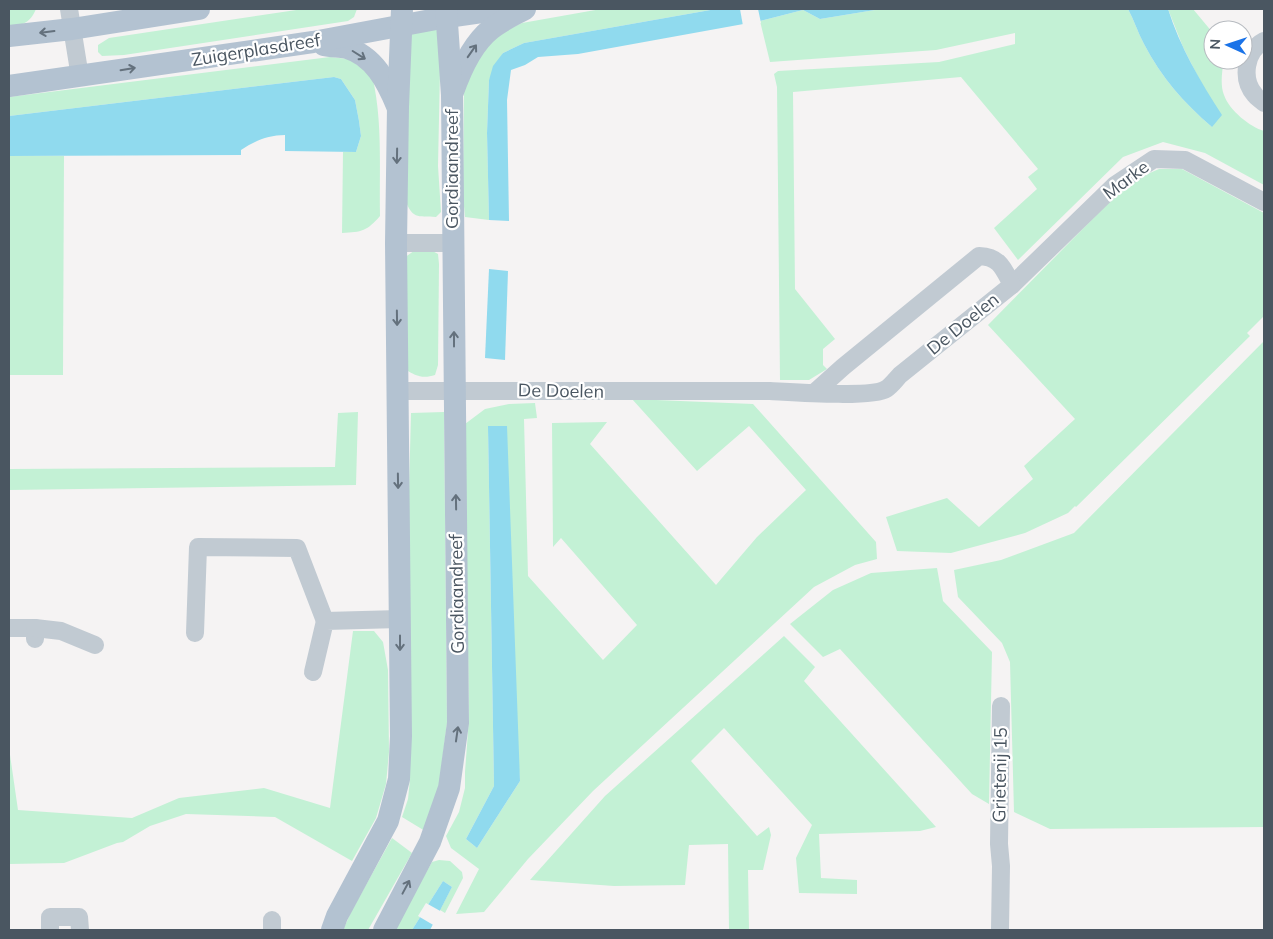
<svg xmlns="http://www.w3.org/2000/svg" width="1273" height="939" viewBox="0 0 1273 939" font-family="Mulish,sans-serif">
  <rect width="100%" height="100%" fill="#f5f3f3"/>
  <g fill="#c3f1d5" fill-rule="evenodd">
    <path d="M9,9h27c-6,14 -13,16 -27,18z"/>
    <polygon points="303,9 357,9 354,17 348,21 124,55 102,56 98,52 98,45 109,38"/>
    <polygon points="601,9 716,9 524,43 503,53 489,80 487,133 489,220 465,217 463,195 464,85 489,39 522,23"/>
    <path d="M881,9h247c6,11 10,24 16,35 17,33 40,59 68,83l-12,-46 -17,-34 -15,-38h25l20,24v27h11c-2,11 -4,25 0,35 5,15 26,32 40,36v54l-59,-32 -42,-11 -40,15 -105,103 -24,-32 43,-39 -9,-12 10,-8 -77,-92 -168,15 2,197 40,50 -12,10v16l4,4 -18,11h-29l-3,-293 -3,-13 4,-3 161,-9 76,-18v-11l-79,17 -166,12 -10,-41 43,-11 17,9z"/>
    <path d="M441,23l-3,143 3,46 -5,5c-19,-1 -24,2 -31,-18l2,-171z"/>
    <path d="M330,57l19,2 23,16c11,46 7,94 8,141 -13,15 -18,16 -38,17l1,-81h13l5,-16 -2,-15 -4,-21 -14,-21 -7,-2 -325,39v-19z"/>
    <polygon points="9,156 64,156 63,375 9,375"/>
    <polygon points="1159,169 1182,169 1264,213 1264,316 1247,333 1250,336 1076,507 1075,506 1068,513 1025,533 951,553 897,551 886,517 947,498 979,527 1033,479 1024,466 1075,419 988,325 1129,182"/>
    <path d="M418,248h9l11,6 1,10 -1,101 -3,10c-12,4 -20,1 -30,-6l-1,-111z"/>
    <polygon points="1264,341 1264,827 1050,829 1014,812 1010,662 1002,643 958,597 954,570 1001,560 1074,533"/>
    <path d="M632,399l121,5 123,138 1,17 -22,6 -41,22 -221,204 -65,68 -44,53 -28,2 23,-45 -28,-21 -5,-12 13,-24 6,-24v-16l4,-54 -4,-294 20,-15 24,-5 26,-1 2,15 -13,1 4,157 75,84 34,-35 -76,-87 -8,9 -1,-124 55,-1 -17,22 126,141 41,-48 49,-47 -57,-64 -52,45zM488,427l32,354 -43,67 -11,-9 28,-53z"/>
    <polygon points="358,412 356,485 9,490 9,469 335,467 338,413"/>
    <polygon points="444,412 447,723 438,794 425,831 402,817 408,799 410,779 408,529 411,413"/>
    <polygon points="937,568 943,601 992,652 989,804 972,794 840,649 823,657 790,624 833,590 871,573"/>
    <polygon points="353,631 374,631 383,642 388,670 389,752 386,784 376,818 352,861 275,817 186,814 150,826 123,842 117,843 64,863 9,864 9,748 18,810 132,818 179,798 264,788 330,808"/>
    <polygon points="784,636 815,667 804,681 936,827 920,831 819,834 821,878 857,880 857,894 799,893 796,858 812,825 724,728 691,761 757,836 769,827 771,835 763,870 748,870 749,930 729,930 728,844 689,845 685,885 614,886 530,880 605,796"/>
    <polygon points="392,838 412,853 368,930 343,930 352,910"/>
    <polygon points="439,860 450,861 462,872 463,878 445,913 440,910 452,887 443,881 412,930 393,930 432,862"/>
  </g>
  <g fill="#90daee">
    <polygon points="716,9 881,9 820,19 803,10 760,21 578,54 538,57 525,65 511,70 507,100 509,221 489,220 487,133 489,80 493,66 503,53 524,43"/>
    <path d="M1128,9h40c12,38 32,72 54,106l-10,12c-28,-24 -51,-50 -68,-83 -6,-11 -10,-24 -16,-35z"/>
    <path d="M334,77l7,2 14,21 4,21 2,15 -5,16 -71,-1v-16c-17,0 -30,6 -44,15v5l-232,1v-40z"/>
    <polygon points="489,269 508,271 505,360 485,358"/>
    <polygon points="488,426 507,426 520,781 477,848 466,839 494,786"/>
    <polygon points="443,881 452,887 430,930 412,930"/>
  </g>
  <g fill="#f5f3f3">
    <polygon points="740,9 758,9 761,23 743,26"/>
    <polygon points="426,903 442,912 435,926 418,916"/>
  </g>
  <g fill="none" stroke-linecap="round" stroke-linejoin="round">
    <g stroke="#c1cad2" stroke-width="18">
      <polyline points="69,9 80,77"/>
      <path d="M1264,41c-19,10 -23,38 -9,54 2,3 6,5 9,8"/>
      <polyline points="396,243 453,243"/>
      <polyline points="1012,285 1115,185 1154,159 1185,160 1264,202"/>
      <path d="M397,391h373c20,1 103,7 116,-2 6,-4 10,-10 14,-14l112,-90c-9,-17 -12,-28 -33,-29l-136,111 -29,26"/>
      <polyline points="9,628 35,628 35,639"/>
      <polyline points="35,628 61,631 95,645"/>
      <polyline points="195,633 198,547 297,548 325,621"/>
      <polyline points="313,672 325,621 400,619"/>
      <polyline points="272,920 272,930"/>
      <polyline points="50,930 50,917 79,917 80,930"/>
      <polyline points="1000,930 1001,866 999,844 1001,706"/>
    </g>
    <g stroke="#b3c2d1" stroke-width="22">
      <polyline points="9,36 72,29 199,9"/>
      <path d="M324,45c8,2 16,1 23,3 27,8 40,34 50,58"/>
      <polyline points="9,86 313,42 447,17 503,9"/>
      <path d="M453,92c8,-23 19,-48 38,-63 10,-8 23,-14 34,-20"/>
      <polyline points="332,930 337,916 388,821 399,779 401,736 396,243 398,107 402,9"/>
      <polyline points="384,930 430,842 449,788 458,723 452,95 446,9"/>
    </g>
  </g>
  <defs><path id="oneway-shaft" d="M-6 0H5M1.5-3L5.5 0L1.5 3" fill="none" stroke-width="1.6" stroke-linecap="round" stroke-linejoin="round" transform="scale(1.25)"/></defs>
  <g stroke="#64717d">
    <use href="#oneway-shaft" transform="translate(47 32) rotate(173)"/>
    <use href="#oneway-shaft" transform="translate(472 51) rotate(-55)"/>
    <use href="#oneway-shaft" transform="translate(359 55) rotate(32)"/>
    <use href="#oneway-shaft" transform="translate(128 69) rotate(-9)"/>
    <use href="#oneway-shaft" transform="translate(397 156) rotate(91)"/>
    <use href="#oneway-shaft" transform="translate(397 318) rotate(89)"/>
    <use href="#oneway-shaft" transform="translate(454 339) rotate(-90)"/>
    <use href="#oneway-shaft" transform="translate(398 481) rotate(89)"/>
    <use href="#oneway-shaft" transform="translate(456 502) rotate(-91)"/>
    <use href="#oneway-shaft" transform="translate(400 643) rotate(90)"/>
    <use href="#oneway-shaft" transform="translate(457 734) rotate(-82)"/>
    <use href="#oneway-shaft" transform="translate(406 887) rotate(-62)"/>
  </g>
  <g text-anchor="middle" stroke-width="4.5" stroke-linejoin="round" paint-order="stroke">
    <g font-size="18" fill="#4a5661" stroke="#fff">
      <text transform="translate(256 50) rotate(-9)" y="6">Zuigerplasdreef</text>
      <text transform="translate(452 169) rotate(-90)" y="6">Gordiaandreef</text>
      <text transform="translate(1126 180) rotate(-37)" y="6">Marke</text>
      <text transform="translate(963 324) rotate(-39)" y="6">De Doelen</text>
      <text transform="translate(561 391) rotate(1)" y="6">De Doelen</text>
      <text transform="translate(457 594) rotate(-91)" y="6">Gordiaandreef</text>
      <text transform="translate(1000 775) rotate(-89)" y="6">Grietenij 15</text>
    </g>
  </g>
  <rect width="1273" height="939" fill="none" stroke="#4a5661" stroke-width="20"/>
  <g transform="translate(1228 45) rotate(273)"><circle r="24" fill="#ffffff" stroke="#b7bbc0"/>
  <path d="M0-4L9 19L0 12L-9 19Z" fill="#1a73e8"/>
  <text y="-8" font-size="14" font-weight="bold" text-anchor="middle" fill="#4a5661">N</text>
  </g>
</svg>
